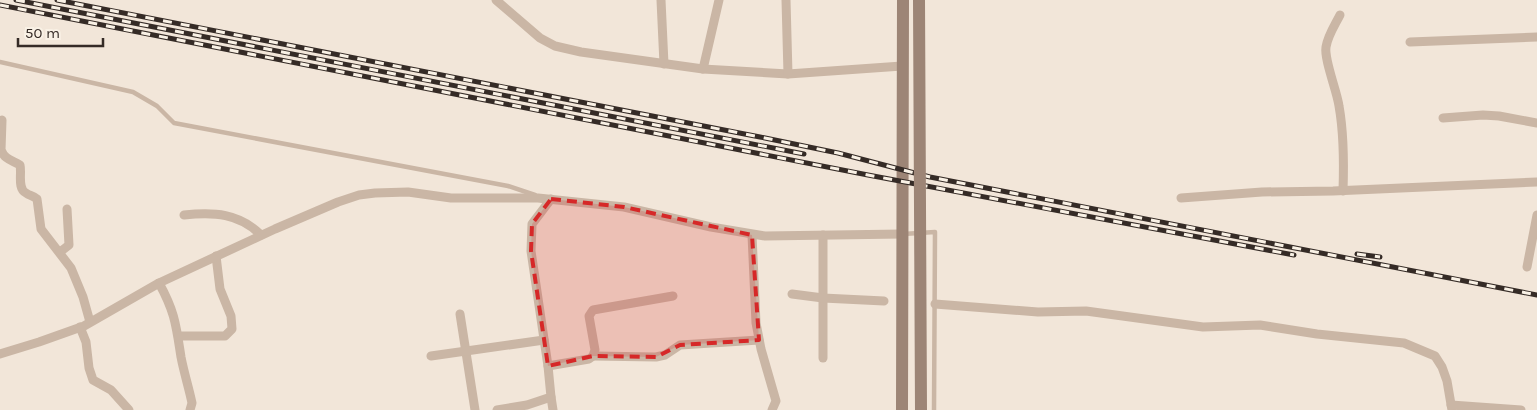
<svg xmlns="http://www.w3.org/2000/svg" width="1537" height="410" viewBox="0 0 1537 410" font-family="Karla,sans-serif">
  <rect width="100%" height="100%" fill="#f2e6d9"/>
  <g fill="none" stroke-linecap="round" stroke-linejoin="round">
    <g stroke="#cab6a5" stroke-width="4.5">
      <polyline points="0,62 133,92 157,106 174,123 508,186 535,195"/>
      <polyline points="903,234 935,232 934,410"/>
    </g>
    <g stroke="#cab6a5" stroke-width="9">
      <polyline points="496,0 540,38 555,46 581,52 703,69 788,74 902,66"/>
      <polyline points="661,0 664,64"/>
      <polyline points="786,0 788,74"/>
      <path d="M1340,15c-5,10 -12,20 -14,32 -2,13 11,44 13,59 5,28 5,56 4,85"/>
      <polyline points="1410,42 1537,37"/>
      <polyline points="703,69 719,0"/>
      <polyline points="1443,118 1483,115 1499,116 1537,123"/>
      <path d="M2,120l-1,30c4,10 11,10 19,15 2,8 -3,24 6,28 4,3 7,2 11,6l4,30 30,39 12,29 7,25"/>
      <polyline points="1181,198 1262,192 1333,191 1537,182"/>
      <path d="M184,215c30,-3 55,-2 77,20"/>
      <polyline points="752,235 756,323 761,349 776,401 772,410"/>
      <polyline points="823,235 823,358"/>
      <polyline points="60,252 69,245 67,209"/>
      <polyline points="1527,267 1537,215"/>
      <path d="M159,283c16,29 17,42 22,74 3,16 8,31 11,46l-2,7"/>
      <polyline points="792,294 823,298 884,301"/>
      <polyline points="935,304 1038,312 1086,311 1203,327 1260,325 1317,334 1404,343 1435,356 1442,367 1447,381 1452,410"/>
      <polyline points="460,314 475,410"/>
      <polyline points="80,327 86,342 89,368 93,380 111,390 129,410"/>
      <polyline points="179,336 225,336 232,329 231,316 220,289 216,256"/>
      <polyline points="0,354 39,342 84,326 159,283 275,229 338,202 359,195 375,193 408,192 451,198 538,198 624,207 711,227 765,236 902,234"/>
      <polyline points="431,356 544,340"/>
      <polyline points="593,356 656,357 665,355 680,345 759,340"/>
      <polyline points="548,366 589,359 593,356 595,350 589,316 593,310 673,296"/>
      <polyline points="551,397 553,410"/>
      <polyline points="1451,405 1521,410"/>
      <polyline points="497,410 527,405 551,397 548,366 531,251 532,224 551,199"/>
    </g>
    <polyline stroke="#9d8576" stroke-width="12" points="902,410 903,0"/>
    <defs>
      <g id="rail">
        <polyline points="16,0 804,154"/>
        <polyline points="57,0 760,137 838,153 930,177 1537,295"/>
        <polyline points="0,5 868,175 1294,255"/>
        <polyline points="1357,254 1380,257"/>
      </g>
    </defs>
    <use href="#rail" stroke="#352b26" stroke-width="5"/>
    <use href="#rail" stroke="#f9f1e5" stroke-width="3" stroke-dasharray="9" stroke-linecap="butt"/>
    <polyline stroke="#9d8576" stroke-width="12" points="919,0 921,410"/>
  </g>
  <path fill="#d62828" fill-opacity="0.2" stroke="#d62828" stroke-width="4" stroke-dasharray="10 6" stroke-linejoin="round" d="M551,199l73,8 128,28 7,105 -79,5 -24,12 -63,-1 -45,10 -17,-115 1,-27z"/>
  <path d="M18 38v8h85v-8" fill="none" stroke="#352b26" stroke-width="2.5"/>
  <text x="25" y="38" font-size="15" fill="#352b26" stroke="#f9f1e5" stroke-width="4" paint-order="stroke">50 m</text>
</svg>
